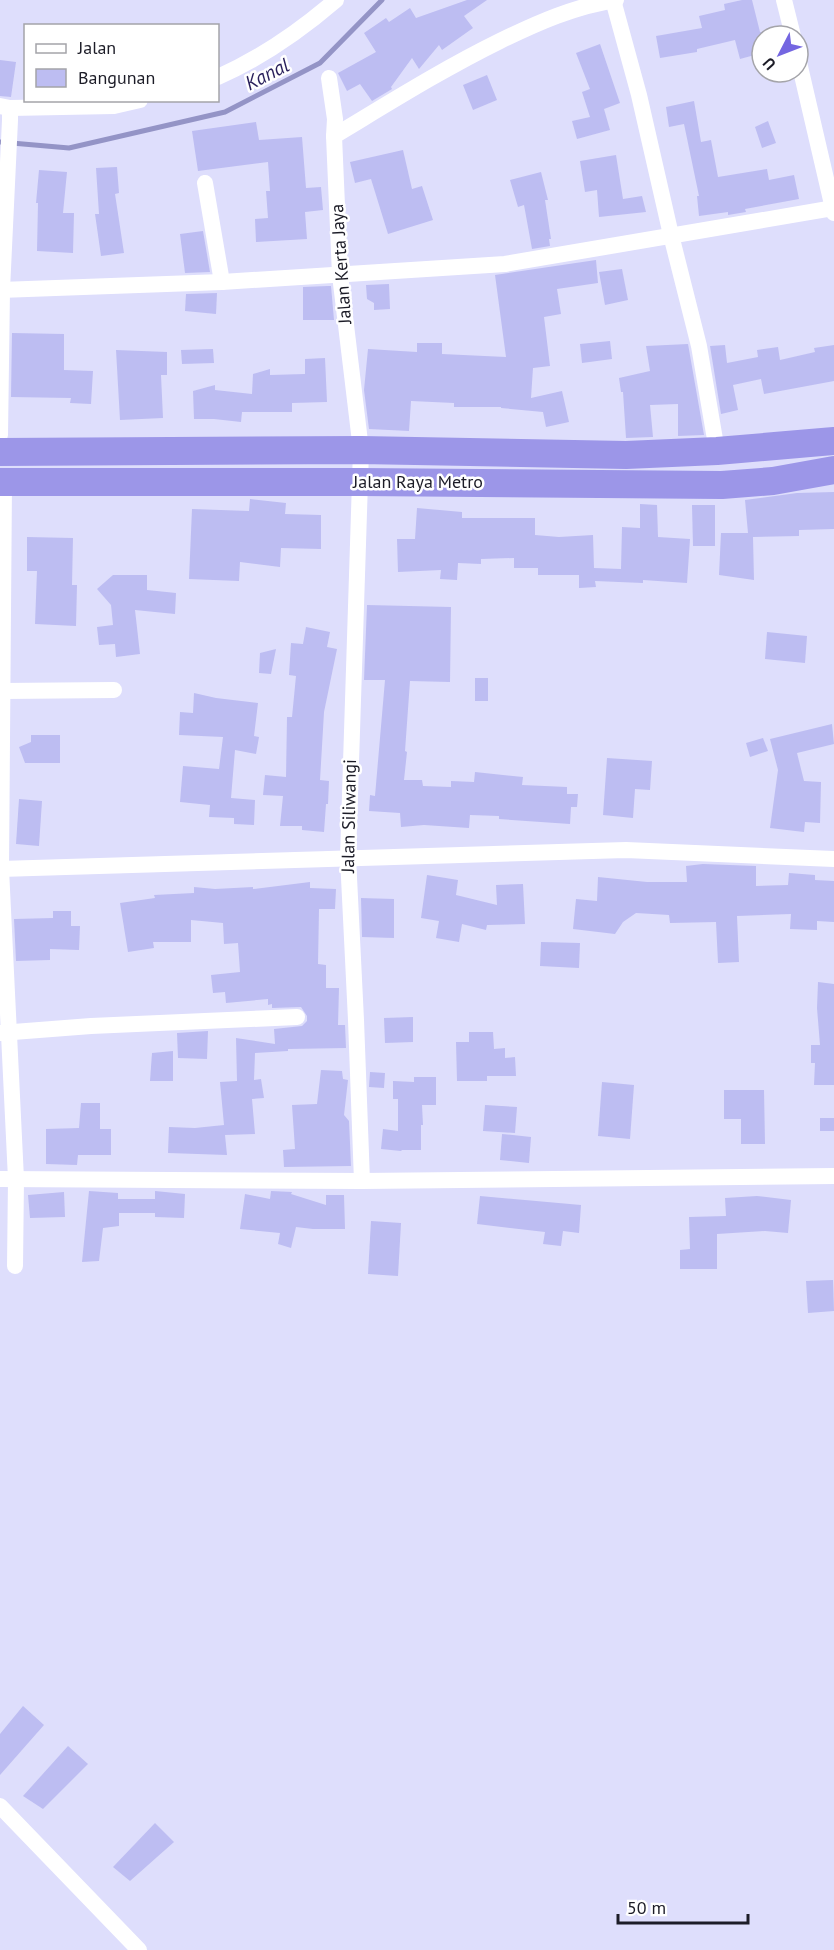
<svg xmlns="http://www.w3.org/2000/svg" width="834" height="1950" viewBox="0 0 834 1950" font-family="'PT Sans',sans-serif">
  <rect width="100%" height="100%" fill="#dedefc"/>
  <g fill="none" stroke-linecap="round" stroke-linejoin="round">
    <polyline stroke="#9494c6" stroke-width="5" points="0,142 69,148 225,112 320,63 382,0"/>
  </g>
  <g fill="#bdbdf2">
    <polygon points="467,0 487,0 464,16 473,28 442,50 439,45 419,69 412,58 391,87 392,89 372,101 360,84 347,91 338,73 376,52 364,33 386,18 389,22 410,8 416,18"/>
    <polygon points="742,0 752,0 760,32 762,32 762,53 740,59 735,40 697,49 697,52 660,58 656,36 702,28 699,16 725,10 724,4"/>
    <polygon points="600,44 620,103 604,109 610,130 577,139 572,121 590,117 582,92 590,89 576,53"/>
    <polygon points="0,60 16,62 11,97 0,96"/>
    <polygon points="487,75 497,100 473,110 463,85"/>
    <polygon points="694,101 701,142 711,140 718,177 767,169 769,180 794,175 799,199 745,209 746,212 728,215 728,212 699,216 697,196 699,196 684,124 669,127 666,107"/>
    <polygon points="768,121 776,143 762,148 755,127"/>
    <polygon points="256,122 259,140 302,137 306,188 321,187 323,210 305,212 307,239 256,242 255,219 268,218 266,191 270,191 268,162 198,171 192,131"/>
    <polygon points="403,150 412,189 422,186 433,220 388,234 371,179 355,183 350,162"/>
    <polygon points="616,155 623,199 642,196 646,212 599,217 597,190 585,192 580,161"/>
    <polygon points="117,167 119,193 115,194 124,253 101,256 95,214 99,214 96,168"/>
    <polygon points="39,170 67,172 63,213 74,213 73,253 37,251 38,203 36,203"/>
    <polygon points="541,172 548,200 545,200 551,239 549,239 550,246 532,249 524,205 518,207 510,180"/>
    <polygon points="203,231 210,272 185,273 180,234"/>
    <polygon points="596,260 598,283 557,289 561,314 544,317 550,366 533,368 531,398 562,391 569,422 546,427 543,412 501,408 501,407 454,407 454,403 411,401 409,431 369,429 364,390 368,349 417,352 417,343 442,343 442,354 506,357 495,275"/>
    <polygon points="622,269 628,300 605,305 599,272"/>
    <polygon points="389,284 390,309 374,310 374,303 367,299 366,285"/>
    <polygon points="328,286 331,286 334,320 303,320 303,287"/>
    <polygon points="217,293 216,314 185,311 186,294"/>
    <polygon points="12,333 64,334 64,370 93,371 91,404 70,403 71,398 11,397"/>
    <polygon points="610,341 612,359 582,363 580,344"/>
    <polygon points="688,344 704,435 678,436 678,404 650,405 653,437 626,438 623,392 621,392 619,378 650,371 646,346"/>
    <polygon points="725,345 727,363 758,357 757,350 778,347 780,360 815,352 814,348 834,345 834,381 764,394 761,379 733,385 738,410 721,414 710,346"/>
    <polygon points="213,349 214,363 182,364 181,350"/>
    <polygon points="116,350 167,352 167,375 161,375 163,418 120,420"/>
    <polygon points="325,358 327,402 292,403 292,412 242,412 241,422 214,419 194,419 193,391 215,385 215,390 252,394 253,374 270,369 270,375 305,374 305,359"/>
    <polygon points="834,492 834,529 799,530 799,536 753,537 754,580 719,575 721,533 748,533 745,500 797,493"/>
    <polygon points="250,499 286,503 285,514 321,515 321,549 281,548 280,567 240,562 239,581 189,579 192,509 249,511"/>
    <polygon points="640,504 657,505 658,537 690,539 687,583 643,580 643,583 595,581 596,587 579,588 579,575 538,575 538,568 514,568 514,558 481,559 481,564 458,563 457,580 440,579 441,570 398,572 397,539 415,539 417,508 462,512 462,518 535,518 535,535 559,537 593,535 594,568 621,569 622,527 640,528"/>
    <polygon points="692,505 715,505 715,546 693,546"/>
    <polygon points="27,537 73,538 72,585 77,585 76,626 35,624 37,571 27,571"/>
    <polygon points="113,575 147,575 147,590 176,593 175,614 135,610 140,654 116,657 115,644 99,645 97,627 113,625 111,605 97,589"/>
    <polygon points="367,605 451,607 450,682 410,681 405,751 407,752 404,780 422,780 423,786 451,787 451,781 474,782 475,772 523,777 522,785 567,787 567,794 578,794 577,807 571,807 570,824 499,819 499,816 470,815 469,828 424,825 401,827 400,813 369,811 370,795 375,796 385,680 364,680"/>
    <polygon points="306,627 330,632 327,647 337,649 324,712 320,780 329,781 328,804 326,804 324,832 302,830 302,826 280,826 283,796 263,795 265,775 286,777 287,717 292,717 296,676 289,675 291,643 303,644"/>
    <polygon points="767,632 807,636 805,663 765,659"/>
    <polygon points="276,649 271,674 259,673 260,653"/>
    <rect x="475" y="678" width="13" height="23"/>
    <polygon points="194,693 216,698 258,703 254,736 259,737 256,754 235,750 231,798 255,800 254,825 234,824 234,818 209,817 210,805 180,802 183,766 219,769 223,737 179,735 180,712 193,713"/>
    <polygon points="832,724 834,744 797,753 804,781 821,782 820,823 805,822 804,832 770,828 778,770 770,739"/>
    <polygon points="31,735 60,735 60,763 25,763 19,747 31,742"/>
    <polygon points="763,738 768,751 750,757 746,743"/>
    <polygon points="607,758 652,761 650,790 635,789 633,818 603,815"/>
    <polygon points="19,799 42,801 39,846 16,844"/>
    <polygon points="703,864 756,866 756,886 788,885 789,873 815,875 815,880 834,881 834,922 817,921 817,930 790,929 791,914 737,916 739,962 718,963 716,922 670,923 669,915 636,913 623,922 615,934 573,929 576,899 597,901 598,877 647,882 687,882 686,866"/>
    <polygon points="427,875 458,880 456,895 497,905 496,885 523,884 525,924 487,925 486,930 462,924 459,942 436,938 439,921 421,918"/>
    <polygon points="310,882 310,888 336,889 335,909 319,909 318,964 326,965 326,988 339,988 338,1025 345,1025 346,1048 288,1049 288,1051 255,1053 254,1080 261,1079 264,1098 252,1099 255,1134 225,1135 227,1155 168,1153 169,1127 195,1128 224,1125 220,1082 237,1081 236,1038 275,1044 274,1029 302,1026 307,1021 307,1016 301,1007 272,1008 272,1004 268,1005 268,999 226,1003 225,992 213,993 211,975 240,972 238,943 224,944 223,923 191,920 191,942 153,942 154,948 128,952 120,903 155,898 154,895 194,893 194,887 215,889 253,887 253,889"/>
    <polygon points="361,898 394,899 394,938 362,937"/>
    <polygon points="53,911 71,911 71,926 80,926 79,950 50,949 50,960 16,961 14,919 53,918"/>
    <polygon points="541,942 580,943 579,968 540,966"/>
    <polygon points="818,982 834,984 834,1085 814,1085 815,1063 811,1063 811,1045 820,1045 817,1008"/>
    <polygon points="413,1017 413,1042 385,1043 384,1018"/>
    <polygon points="208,1031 207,1059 178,1058 177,1033"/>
    <polygon points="469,1032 493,1032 494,1049 505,1048 505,1058 515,1057 516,1076 487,1076 487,1081 457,1081 456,1042 469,1042"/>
    <polygon points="173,1051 173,1081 150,1081 152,1053"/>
    <polygon points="321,1070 342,1071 343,1079 348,1080 344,1115 349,1121 351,1166 284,1167 283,1150 295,1149 292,1105 317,1104"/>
    <polygon points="370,1072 385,1073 384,1088 369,1087"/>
    <polygon points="414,1077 436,1077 436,1105 422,1105 423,1125 421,1125 421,1150 402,1150 401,1151 381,1149 383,1129 398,1131 398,1099 393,1099 393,1081 414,1082"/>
    <polygon points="602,1082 634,1085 630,1139 598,1136"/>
    <polygon points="724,1090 764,1090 765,1144 741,1144 741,1119 724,1119"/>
    <polygon points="81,1103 100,1103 100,1129 111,1129 111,1155 78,1155 77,1165 46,1164 46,1129 79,1128"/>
    <polygon points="485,1105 517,1107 515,1133 483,1131"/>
    <rect x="820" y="1118" width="14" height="13"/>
    <polygon points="502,1134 531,1137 529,1163 500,1160"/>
    <polygon points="89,1191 118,1193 118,1199 155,1199 155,1191 185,1194 184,1218 155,1217 155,1213 119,1213 119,1226 103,1228 99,1261 82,1262"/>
    <polygon points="271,1191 292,1192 291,1194 326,1205 326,1195 344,1195 345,1229 313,1229 296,1227 291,1248 278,1244 280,1233 240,1229 245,1194 270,1199"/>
    <polygon points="64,1192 65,1217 30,1218 28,1195"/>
    <polygon points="480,1196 581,1205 579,1233 563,1231 561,1246 543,1244 545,1232 477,1224"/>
    <polygon points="757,1196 791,1200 788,1233 765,1231 717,1234 717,1269 680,1269 680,1250 690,1249 689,1217 726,1216 725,1198"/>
    <polygon points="371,1221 401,1223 398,1276 368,1274"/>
    <polygon points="833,1280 834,1311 808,1313 806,1281"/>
    <polygon points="23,1706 44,1725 0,1775 0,1734"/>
    <polygon points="68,1746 88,1764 43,1809 23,1796"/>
    <polygon points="155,1823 174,1842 130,1881 113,1867"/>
  </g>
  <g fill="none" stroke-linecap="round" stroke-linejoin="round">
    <g stroke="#fff" stroke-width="16">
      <polyline points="613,0 639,95 671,235 699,346 717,451"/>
      <polyline points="784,0 793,36"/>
      <polyline points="798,58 834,213"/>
      <path d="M218,77c43,-19 82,-46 118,-77"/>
      <polyline points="329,78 335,119 334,136 340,275 361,450 348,857 356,1020 362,1181"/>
      <polyline points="0,106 10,108 10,120 2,290 0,435"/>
      <polyline points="10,108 114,106 140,100"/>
      <path d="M334,136c55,-33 109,-67 166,-95 37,-18 75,-35 116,-41"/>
      <polyline points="205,183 222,282"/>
      <polyline points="0,290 222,282 505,264 834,208"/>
      <polyline points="4,482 1,869 16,1179 15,1266"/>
      <polyline points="3,691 114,690"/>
      <polyline points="0,869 626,850 834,859"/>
      <polyline points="0,1033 91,1026 297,1017"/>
      <polyline points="0,1179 362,1181 834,1176"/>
      <polyline points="0,1806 139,1950"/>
    </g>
    <g stroke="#9c96e8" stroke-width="28">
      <polyline points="0,452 361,450 626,455 717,451 834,441"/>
      <polyline points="0,482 360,482 722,485 773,481 834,470"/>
    </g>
  </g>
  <g text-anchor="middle" stroke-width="5" stroke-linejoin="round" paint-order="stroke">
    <g font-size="18" fill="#1c1c27" stroke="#fff">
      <text transform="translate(341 264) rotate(-94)" y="6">Jalan Kerta Jaya</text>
      <text x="418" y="488">Jalan Raya Metro</text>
      <text transform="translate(349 816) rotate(-89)" y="6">Jalan Siliwangi</text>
    </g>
    <g font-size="20" font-style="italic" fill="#281f5b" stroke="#fff">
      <text transform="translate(267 74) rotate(-27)" y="7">Kanal</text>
    </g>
  </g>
  <rect x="24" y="24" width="195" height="78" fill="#ffffff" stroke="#a4a4a9" stroke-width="1.5"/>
  <rect x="36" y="44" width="30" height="9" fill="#ffffff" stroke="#a4a4a9" stroke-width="1.5"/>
  <text x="78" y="54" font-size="18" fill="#1c1c27">Jalan</text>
  <rect x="36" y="69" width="30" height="18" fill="#bdbdf2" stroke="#a4a4a9" stroke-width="1.5"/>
  <text x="78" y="84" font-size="18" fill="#1c1c27">Bangunan</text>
  <g transform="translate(780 54) rotate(228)"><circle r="28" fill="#ffffff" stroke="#a4a4a9" stroke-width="1.5"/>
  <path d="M0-4.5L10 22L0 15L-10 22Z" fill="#7466e1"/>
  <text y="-9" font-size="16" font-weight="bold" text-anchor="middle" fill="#1c1c27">U</text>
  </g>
  <path d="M618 1914v9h130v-9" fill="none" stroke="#1c1c27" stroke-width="3"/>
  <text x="627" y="1914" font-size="18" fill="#1c1c27" stroke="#ffffff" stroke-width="4.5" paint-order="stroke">50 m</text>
</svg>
